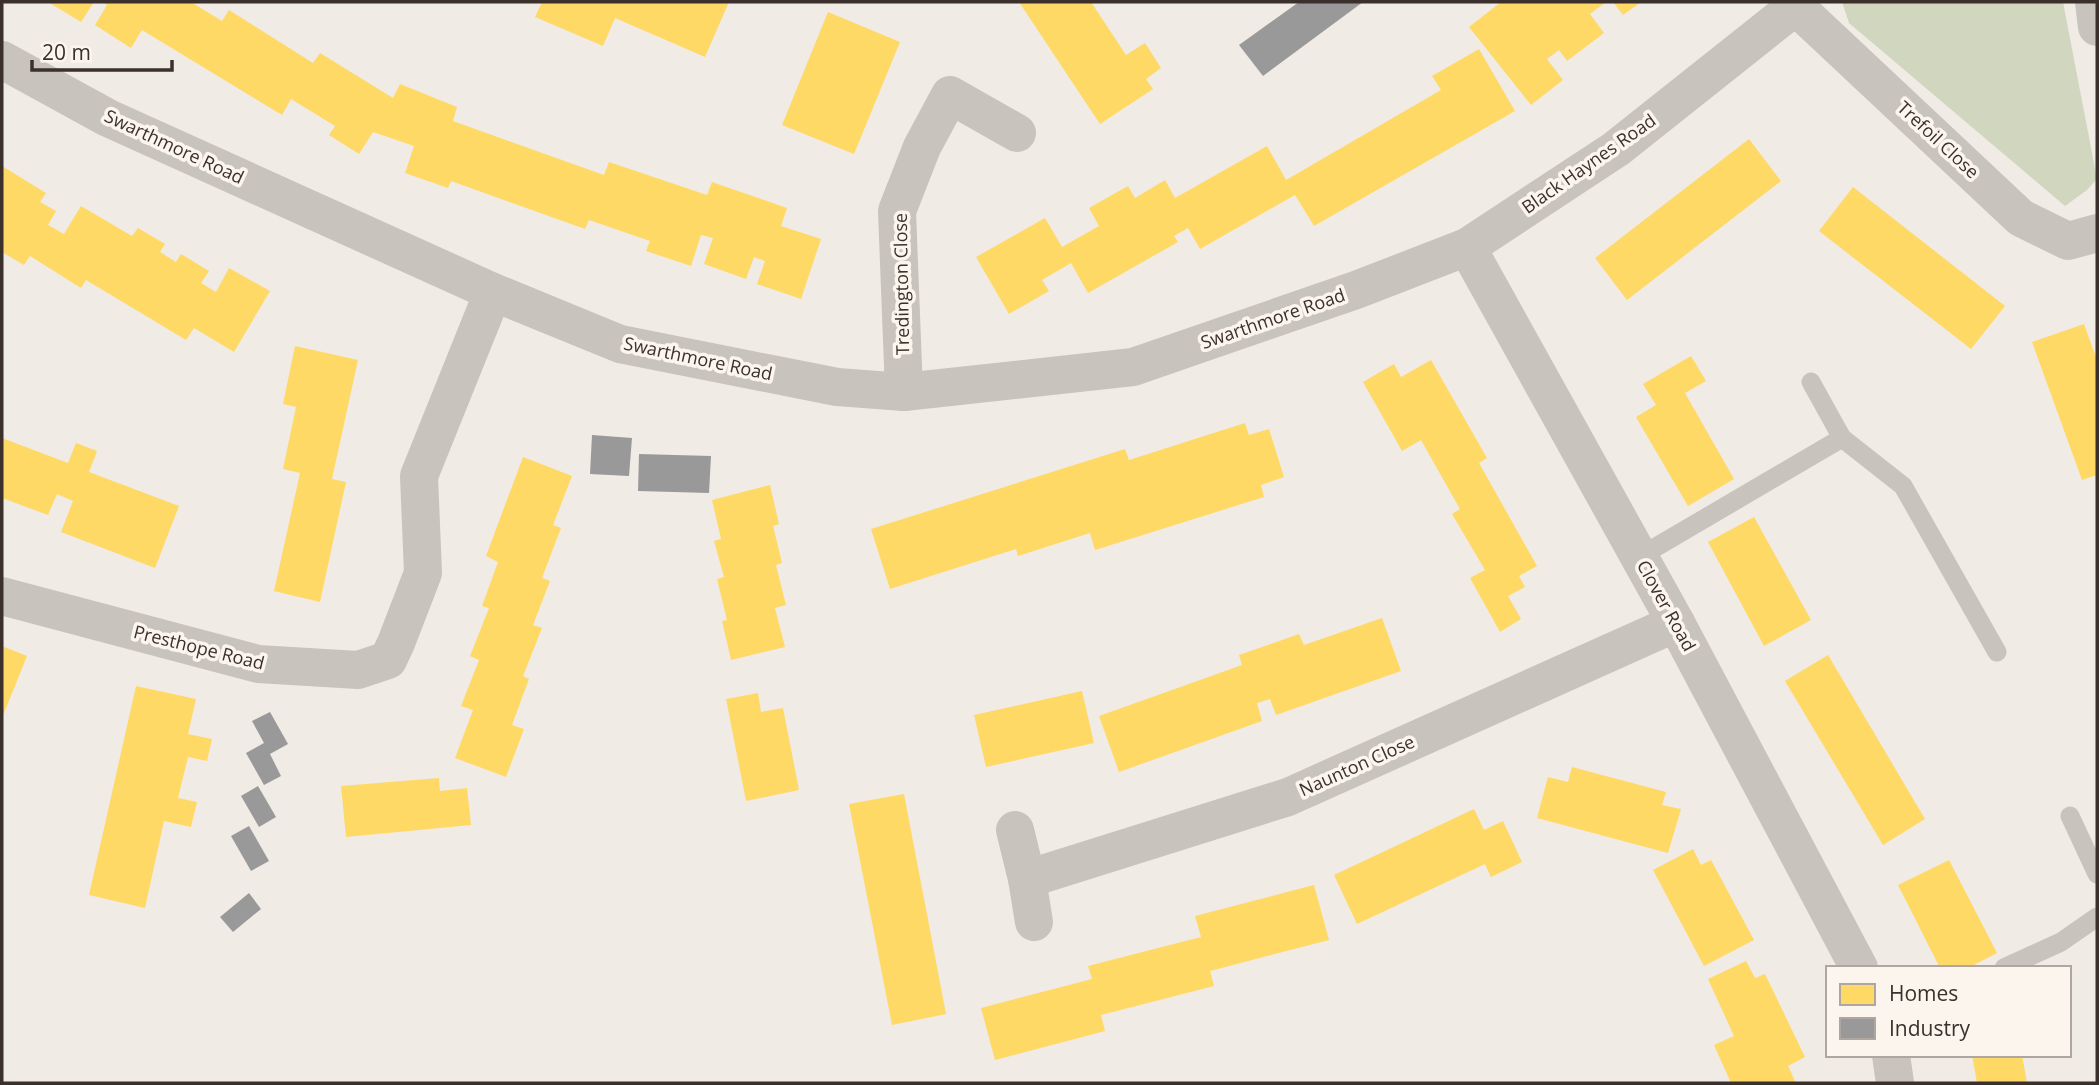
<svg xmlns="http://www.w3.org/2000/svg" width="2099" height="1085" viewBox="0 0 2099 1085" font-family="'Open Sans',sans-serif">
  <rect width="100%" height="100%" fill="#f0ebe5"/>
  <polygon fill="#d1d6bf" points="1842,2 2063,2 2097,179 2087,190 2065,206 1849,23"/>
  <g fill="#ffd966">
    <polygon points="48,2 94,2 81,22"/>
    <polygon points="103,2 191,2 222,21 229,10 313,63 320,53 393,98 400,84 457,107 453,121 604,175 609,162 707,195 712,182 787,208 781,226 821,239 801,299 757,284 765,261 754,257 746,279 704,264 713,238 701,235 691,266 646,251 650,241 589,220 585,229 451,181 448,188 405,173 414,146 373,132 359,154 329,135 335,126 291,99 282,115 142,30 131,48 95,25 107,5"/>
    <polygon points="542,2 729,2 705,57 615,18 603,46 535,17"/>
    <polygon points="1019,2 1091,2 1126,55 1145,43 1161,68 1146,79 1153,89 1100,124"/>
    <polygon points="1501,2 1606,2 1590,14 1604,33 1567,61 1559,50 1547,59 1563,80 1531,105 1469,27"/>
    <polygon points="1613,2 1641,2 1623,15"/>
    <polygon points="828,12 900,42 854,154 782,125"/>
    <polygon points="1479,49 1515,111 1314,226 1295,195 1200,249 1188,228 1174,236 1178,242 1088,293 1071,263 1042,280 1049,291 1009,314 976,257 1045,218 1062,247 1099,226 1089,208 1128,186 1135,198 1165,180 1175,198 1267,146 1286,180 1441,90 1432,76"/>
    <polygon points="1749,139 1781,181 1627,300 1595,258"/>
    <polygon points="2,166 46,193 40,202 56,211 48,225 64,234 81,206 132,236 138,228 165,244 160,252 176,262 181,254 209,271 201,283 216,292 229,268 270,291 234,352 194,328 186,340 86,280 81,288 30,256 24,265 2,252"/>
    <polygon points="1853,187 2005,306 1971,349 1819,231"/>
    <polygon points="2084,324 2097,360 2097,475 2082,480 2032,342"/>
    <polygon points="295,346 358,360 332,479 346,482 320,602 274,591 300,473 283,469 296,407 283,404"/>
    <polygon points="1691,356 1706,381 1685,393 1734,479 1688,506 1636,417 1656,405 1643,384"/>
    <polygon points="1431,360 1487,458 1479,463 1537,566 1519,576 1525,587 1508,596 1521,619 1500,632 1470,578 1485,570 1452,514 1460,509 1421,440 1402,451 1363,382 1394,364 1401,377"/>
    <polygon points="1245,423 1249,435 1269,429 1284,477 1261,485 1264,497 1095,550 1090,533 1018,556 1016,549 890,589 871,529 1125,449 1129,460"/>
    <polygon points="2,438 68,463 76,443 97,451 89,472 179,506 155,568 61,532 73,501 57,494 48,515 2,498"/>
    <polygon points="523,457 572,476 553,525 561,528 542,578 550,581 533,625 542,628 523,676 529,679 512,725 524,729 506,777 455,758 473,710 461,706 479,660 470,656 489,608 482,606 498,562 486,556"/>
    <polygon points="770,485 779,524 773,526 782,563 776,565 786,605 775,608 785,647 731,660 722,621 727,620 717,579 724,577 714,541 721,539 712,500"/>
    <polygon points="1754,517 1811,620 1764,646 1708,542"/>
    <polygon points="1382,618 1401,671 1276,715 1270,699 1257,703 1262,721 1119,772 1099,716 1242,665 1239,655 1299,634 1304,645"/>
    <polygon points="2,646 27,656 2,718"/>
    <polygon points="1828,655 1925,819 1883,845 1785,681"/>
    <polygon points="136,686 196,699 188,734 212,739 207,761 188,757 178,798 197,802 191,827 164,821 145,908 89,895"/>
    <polygon points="1082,691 1094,743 986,767 974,715"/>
    <polygon points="758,693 761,712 783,708 799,790 746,801 726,699"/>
    <polygon points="1572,767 1666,792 1662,805 1681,809 1668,853 1537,818 1548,777 1568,782"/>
    <polygon points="439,778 440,791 467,788 471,825 346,837 341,786"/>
    <polygon points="904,794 946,1014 892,1025 849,804"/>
    <polygon points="1474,809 1484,830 1503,821 1522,862 1491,877 1485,864 1357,924 1334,875"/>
    <polygon points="1693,849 1701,865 1711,860 1754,940 1704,966 1653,870"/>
    <polygon points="1949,860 1997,953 1968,968 1940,968 1898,885"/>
    <polygon points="1314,885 1329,940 1210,971 1214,986 1101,1015 1105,1031 995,1060 981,1008 1092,979 1088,966 1201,937 1195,916"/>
    <polygon points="1746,961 1755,978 1765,974 1805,1057 1788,1066 1796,1083 1731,1083 1714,1045 1734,1036 1708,979"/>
    <polygon points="1972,1055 2022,1055 2027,1083 1977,1083"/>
  </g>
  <g fill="#999">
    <polygon points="1299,2 1363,2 1263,76 1239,45"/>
    <polygon points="592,435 632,438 629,476 590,474"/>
    <polygon points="639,454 711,456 709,493 638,491"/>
    <polygon points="270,712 288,744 270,754 281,776 264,785 246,753 264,743 252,721"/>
    <polygon points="258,786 276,817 259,827 241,796"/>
    <polygon points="249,826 269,861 251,871 231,836"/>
    <polygon points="249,893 261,909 233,932 220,917"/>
  </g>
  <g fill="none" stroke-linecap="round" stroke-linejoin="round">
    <g stroke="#c9c3be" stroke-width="19">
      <polyline points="1811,382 1842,438 1903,486 1997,652"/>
      <polyline points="1639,557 1842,438"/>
      <polyline points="2070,816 2097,874"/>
      <polyline points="2004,968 2061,942 2097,917"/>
    </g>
    <g stroke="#c9c3be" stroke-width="38">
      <polyline points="2094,2 2097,27"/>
      <polyline points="1795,6 2021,218 2068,241 2097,233"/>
      <polyline points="2,60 108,118 493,292 620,344 837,387 904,392 1133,367 1356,290 1467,247 1616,149 1801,2"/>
      <polyline points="1467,247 1676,623 1859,968"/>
      <polyline points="904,392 897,211 922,147 950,95 1017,133"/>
      <polyline points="2,596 258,664 358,670 388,660 396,643 423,573 419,476 493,292"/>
      <polyline points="1015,830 1027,879 1288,797 1676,623"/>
      <polyline points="1027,879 1034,922"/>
      <polyline points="1891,1055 1895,1083"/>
    </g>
  </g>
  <g text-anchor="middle" stroke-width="7" stroke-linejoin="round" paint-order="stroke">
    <g font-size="18" fill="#3b302b" stroke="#fbf5ee">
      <text transform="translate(1938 140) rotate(43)" y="6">Trefoil Close</text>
      <text transform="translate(174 147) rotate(25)" y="6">Swarthmore Road</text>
      <text transform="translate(1589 164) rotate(-35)" y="6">Black Haynes Road</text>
      <text transform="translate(902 284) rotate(-91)" y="6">Tredington Close</text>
      <text transform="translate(1273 319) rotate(-19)" y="6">Swarthmore Road</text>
      <text transform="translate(698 359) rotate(12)" y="6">Swarthmore Road</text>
      <text transform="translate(1666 606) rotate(61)" y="6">Clover Road</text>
      <text transform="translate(199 648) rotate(14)" y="6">Presthope Road</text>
      <text transform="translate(1357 766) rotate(-24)" y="6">Naunton Close</text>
    </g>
  </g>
  <rect width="2099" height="1085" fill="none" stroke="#3b302b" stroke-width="7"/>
  <rect x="1826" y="966" width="245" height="91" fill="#fbf5ee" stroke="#aea6a0" stroke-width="2"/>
  <rect x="1840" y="984" width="35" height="21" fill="#ffd966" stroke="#aea6a0" stroke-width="2"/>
  <text x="1889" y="1001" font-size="21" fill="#3b302b">Homes</text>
  <rect x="1840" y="1018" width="35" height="21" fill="#999999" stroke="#aea6a0" stroke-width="2"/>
  <text x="1889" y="1036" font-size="21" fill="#3b302b">Industry</text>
  <path d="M32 60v10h140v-10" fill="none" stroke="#3b302b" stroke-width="3.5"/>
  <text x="42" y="60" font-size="21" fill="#3b302b" stroke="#fbf5ee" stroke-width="5" paint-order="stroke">20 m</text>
</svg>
